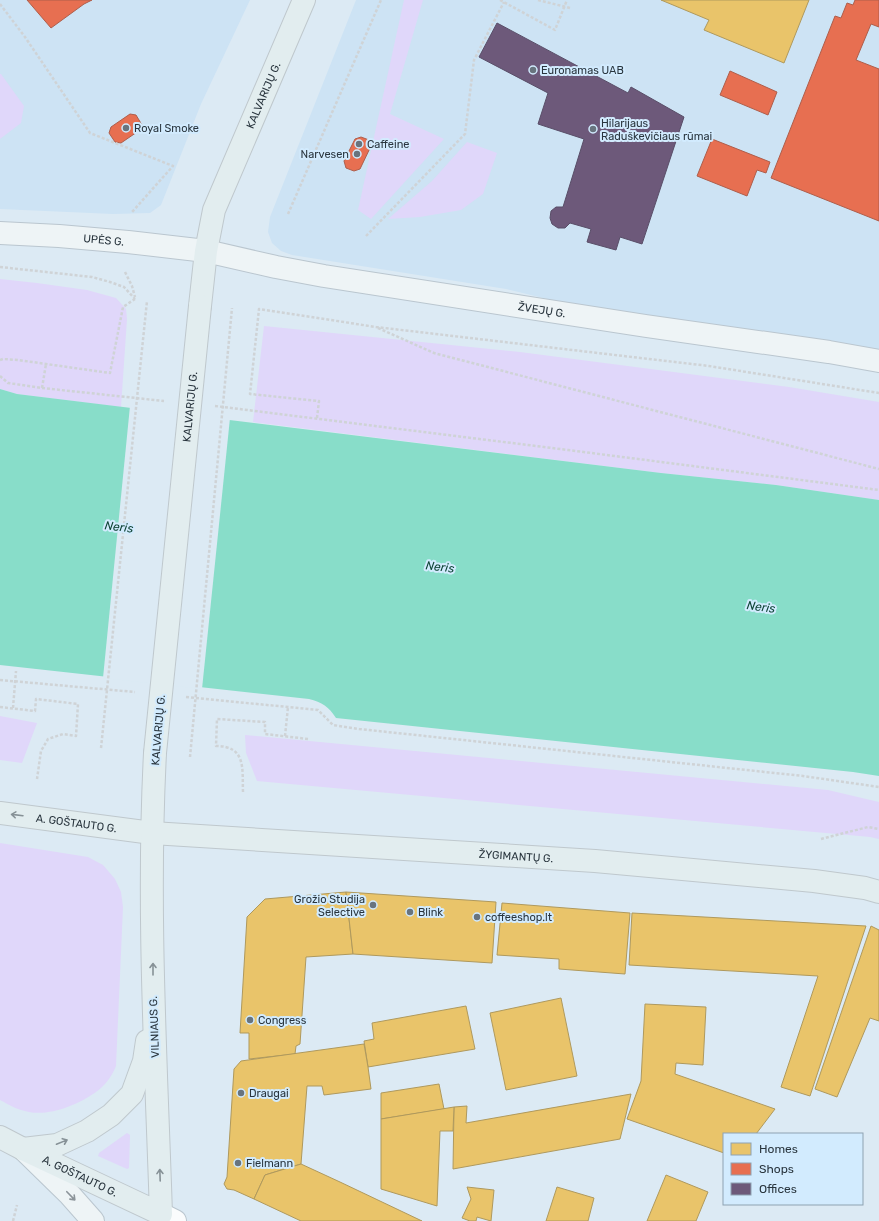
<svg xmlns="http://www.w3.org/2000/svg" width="879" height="1221" viewBox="0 0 879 1221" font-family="Rubik,sans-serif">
  <rect width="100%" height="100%" fill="#dceaf4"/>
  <g fill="#cde3f4">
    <polygon points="0,0 250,0 201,104 161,205 150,213 113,214 0,209"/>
    <polygon points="356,0 879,0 879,352 585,308 506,289 292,255 281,251 272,243 268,232 270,217"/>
  </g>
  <g fill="#e0d7fa">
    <polygon points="404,0 423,0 390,114 444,139 371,219 358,210"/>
    <polygon points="0,74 1,74 24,106 21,123 0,139"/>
    <polygon points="467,142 497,153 483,194 461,210 420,217 388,219 432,181"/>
    <polygon points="0,279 37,283 87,290 116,298 126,309 127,319 121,407 17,394 0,389"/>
    <polygon points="264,326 520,352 789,387 879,402 879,500 776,485 661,473 253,422"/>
    <polygon points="0,716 37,723 22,763 0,760"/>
    <polygon points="245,735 828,790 879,802 879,839 870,837 257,781 246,753"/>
    <path d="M0,843l88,14 15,8 12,14 6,13 2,15 -7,159c-4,10 -11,20 -20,26 -18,13 -46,24 -67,20 -11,-2 -20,-7 -29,-12z"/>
    <polygon points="127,1133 130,1135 129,1168 127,1169 98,1156 99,1153"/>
  </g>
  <path fill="#88ddc9" d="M0,389l17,5 644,79 115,12 103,15v276l-26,-4 -517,-54c-7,-11 -14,-16 -27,-19l-309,-34z"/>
  <polygon fill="#dceaf4" points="130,406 230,418 202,689 103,678"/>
  <g fill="#e9c46a" stroke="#af995d">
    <polygon points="661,0 809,0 784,63 704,30 709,20"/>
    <polygon points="346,892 353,954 306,957 300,1044 296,1046 295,1054 249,1059 249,1033 240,1033 247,917 265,899"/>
    <polygon points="346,892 496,902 492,963 353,954"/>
    <polygon points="502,903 630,913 625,974 559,969 559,959 497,955"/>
    <polygon points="632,913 866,926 810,1096 781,1087 818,976 629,965"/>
    <polygon points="871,926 879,930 879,1021 870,1018 837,1097 815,1089"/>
    <polygon points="561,998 577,1076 506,1090 490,1013"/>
    <polygon points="645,1004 706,1007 703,1065 676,1063 675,1074 775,1109 756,1134 724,1134 724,1153 627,1119 641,1081"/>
    <polygon points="466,1006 475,1049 368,1067 364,1041 374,1039 372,1023"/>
    <polygon points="364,1044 368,1067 371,1089 324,1095 322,1086 307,1086 301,1164 265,1175 254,1199 234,1190 227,1189 224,1184 227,1177 234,1069 241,1061"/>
    <polygon points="439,1084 444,1109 381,1119 381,1093"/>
    <polygon points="631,1094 620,1139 453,1169 454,1107 467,1106 466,1123"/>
    <polygon points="454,1107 453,1131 440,1131 437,1206 381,1189 381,1119"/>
    <polygon points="301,1164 340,1182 422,1221 301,1221 254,1199 265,1175"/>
    <polygon points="666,1175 708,1192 696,1221 647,1221"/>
    <polygon points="467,1187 494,1190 491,1221 477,1217 476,1221 470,1221 462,1218 471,1199"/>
    <polygon points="557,1187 594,1198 588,1221 546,1221"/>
  </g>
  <g fill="#e76f51" stroke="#ae5e4b">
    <polygon points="27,0 92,0 84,4 51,28"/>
    <polygon points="855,0 879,0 879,27 871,24 856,60 879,69 879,221 771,178 835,16 841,18 847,3 853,5"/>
    <polygon points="730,71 777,92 768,115 720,95"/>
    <polygon points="130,114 136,115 142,125 140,130 121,143 115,142 109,133 111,127"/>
    <polygon points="361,137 369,140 371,146 360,169 354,171 346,168 344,161 355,139"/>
    <polygon points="712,139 770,162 766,173 757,170 747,196 697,176"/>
  </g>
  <polygon fill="#6d597a" stroke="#594e68" points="497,23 628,93 631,87 684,117 642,244 620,237 616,250 587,242 591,229 570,223 565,228 558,228 552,224 550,218 551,211 556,207 563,207 584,139 538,124 548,93 479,57"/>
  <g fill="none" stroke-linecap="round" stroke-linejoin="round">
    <defs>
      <polyline id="street" points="161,1214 175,1221"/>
      <g id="secondary">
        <path id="s1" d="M0,233l59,3 69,6 78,9 70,16 48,9 322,50 183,26 50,9"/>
        <polyline points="26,1152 70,1195 93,1221"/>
      </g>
      <g id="primary">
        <path id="s2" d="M200,306l6,-55 8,-41 90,-210"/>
        <path id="s3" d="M0,813l152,20 443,28 219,20 51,7 14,4"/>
        <path id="s4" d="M0,1137l23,12 138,65c-5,-153 -14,-307 -6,-461"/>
        <polyline points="23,1149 57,1145 87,1131 111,1115 132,1094 144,1061 147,1041"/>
      </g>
    </defs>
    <use href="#street" stroke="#bac6cf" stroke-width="24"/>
    <use href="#secondary" stroke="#bac6cf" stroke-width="24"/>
    <use href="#primary" stroke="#bfc8cd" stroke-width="24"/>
    <g stroke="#cfd3d6" stroke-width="2.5" stroke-dasharray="3 2" stroke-linecap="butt">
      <polyline points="500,0 555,30 567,0"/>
      <polyline points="538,0 570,8"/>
      <polyline points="0,4 25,37 90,133 173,166 132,212"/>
      <polyline points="288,214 381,0"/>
      <polyline points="366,236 465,134 474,60 504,2"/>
      <polyline points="0,267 92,277 110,282 124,287 135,299"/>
      <polyline points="125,272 132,286 135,297"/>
      <polyline points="378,328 434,353 879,469"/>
      <polyline points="0,360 3,359 18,360 110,373 123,307 135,299"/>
      <polyline points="0,376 8,383 42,388 164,401"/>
      <polyline points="42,388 46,364"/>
      <polyline points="215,406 568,450 879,490"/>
      <polyline points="317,418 319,401 250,394 259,309 376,327 709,366 879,393"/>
      <polyline points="0,680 135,692"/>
      <polyline points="186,697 318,710 333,725 359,729 803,776 879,787"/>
      <polyline points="0,707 35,711 36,699 78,704 76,736 63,734 48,739 41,751 37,779"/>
      <polyline points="13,708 16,671"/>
      <polyline points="285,736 288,707"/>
      <path d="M243,792c-1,-22 4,-46 -27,-46l1,-27 48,3v12l43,5"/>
      <polyline points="821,839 868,827 879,829"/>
      <polyline points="13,1221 17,1205"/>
    </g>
    <use href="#street" stroke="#fafcfd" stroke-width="22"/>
    <use href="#secondary" stroke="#eef4f6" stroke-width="22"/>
    <use href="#primary" stroke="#e2edef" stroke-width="22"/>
    <defs>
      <g id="primary-bridge">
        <path id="s5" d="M155,753l45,-447"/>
      </g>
    </defs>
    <use href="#primary-bridge" stroke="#bfc8cd" stroke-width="24" stroke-linecap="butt"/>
    <g stroke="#cfd3d6" stroke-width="2.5" stroke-dasharray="3 2" stroke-linecap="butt">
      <polyline points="101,748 147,301"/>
      <polyline points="190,757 232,308"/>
    </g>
    <use href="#primary-bridge" stroke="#e2edef" stroke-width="22"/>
  </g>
  <defs><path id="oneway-shaft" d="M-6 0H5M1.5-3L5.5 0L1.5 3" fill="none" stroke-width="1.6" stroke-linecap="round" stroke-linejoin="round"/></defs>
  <g stroke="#869196">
    <use href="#oneway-shaft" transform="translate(17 815) rotate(-173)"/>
    <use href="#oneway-shaft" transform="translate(153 969) rotate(-90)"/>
    <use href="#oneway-shaft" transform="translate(62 1142) rotate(-22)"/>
    <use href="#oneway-shaft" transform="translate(160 1175) rotate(-92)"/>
  </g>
  <use stroke="#8c949a" href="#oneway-shaft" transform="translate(71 1196) rotate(46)"/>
  <g fill="#68747e" stroke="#d2ebfe" stroke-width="1.5">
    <circle cx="533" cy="70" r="4"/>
    <circle cx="126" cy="128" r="4"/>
    <circle cx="593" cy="129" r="4"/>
    <circle cx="359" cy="144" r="4"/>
    <circle cx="357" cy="154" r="4"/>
    <circle cx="373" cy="905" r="4"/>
    <circle cx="410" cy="912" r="4"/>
    <circle cx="477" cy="917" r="4"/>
    <circle cx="250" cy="1020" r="4"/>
    <circle cx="241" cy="1093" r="4"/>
    <circle cx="238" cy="1163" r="4"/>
  </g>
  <g text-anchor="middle" stroke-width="4" stroke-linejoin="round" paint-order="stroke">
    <g font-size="11" fill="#29353e" stroke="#d2ebfe" text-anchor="start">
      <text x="541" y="74">Euronamas UAB</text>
      <text x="601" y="127">Hilarijaus<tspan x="601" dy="13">Raduškevičiaus rūmai</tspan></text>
      <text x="134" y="132">Royal Smoke</text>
      <text x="367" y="148">Caffeine</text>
      <text x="349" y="158" text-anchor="end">Narvesen</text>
      <text x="365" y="903" text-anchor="end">Grožio Studija<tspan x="365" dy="13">Selective</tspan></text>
      <text x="418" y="916">Blink</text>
      <text x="485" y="921">coffeeshop.lt</text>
      <text x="258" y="1024">Congress</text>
      <text x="249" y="1097">Draugai</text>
      <text x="246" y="1167">Fielmann</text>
    </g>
    <g font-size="11" fill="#29353e" stroke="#d2ebfe">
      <text dy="4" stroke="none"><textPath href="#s2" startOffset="222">KALVARIJŲ G.</textPath></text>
      <text dy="4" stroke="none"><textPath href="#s1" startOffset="104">UPĖS G.</textPath></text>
      <text dy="4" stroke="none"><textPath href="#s1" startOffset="548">ŽVEJŲ G.</textPath></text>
      <text dy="4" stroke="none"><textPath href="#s5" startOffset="348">KALVARIJŲ G.</textPath></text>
      <text transform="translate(158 730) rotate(-85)" y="4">KALVARIJŲ G.</text>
      <text dy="4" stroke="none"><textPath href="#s3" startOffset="77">A. GOŠTAUTO G.</textPath></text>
      <text dy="4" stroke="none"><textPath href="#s3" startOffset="518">ŽYGIMANTŲ G.</textPath></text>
      <text transform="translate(154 1027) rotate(-92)" y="4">VILNIAUS G.</text>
      <text dy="4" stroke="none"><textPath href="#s4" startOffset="89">A. GOŠTAUTO G.</textPath></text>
    </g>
    <g font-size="12" font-style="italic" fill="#0e4335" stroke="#d2ebfe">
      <text transform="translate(119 527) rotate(7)" y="4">Neris</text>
      <text transform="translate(440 567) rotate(7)" y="4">Neris</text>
      <text transform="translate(761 607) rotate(8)" y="4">Neris</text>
    </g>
  </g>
  <rect x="723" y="1133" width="140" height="72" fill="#d2ebfe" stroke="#8ea2b1"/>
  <rect x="731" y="1143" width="20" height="12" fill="#e9c46a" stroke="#8ea2b1"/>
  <text x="759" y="1153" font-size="12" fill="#29353e">Homes</text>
  <rect x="731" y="1163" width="20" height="12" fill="#e76f51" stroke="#8ea2b1"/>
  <text x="759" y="1173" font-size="12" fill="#29353e">Shops</text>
  <rect x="731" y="1183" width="20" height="12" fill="#6d597a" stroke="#8ea2b1"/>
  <text x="759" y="1193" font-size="12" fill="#29353e">Offices</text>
</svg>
